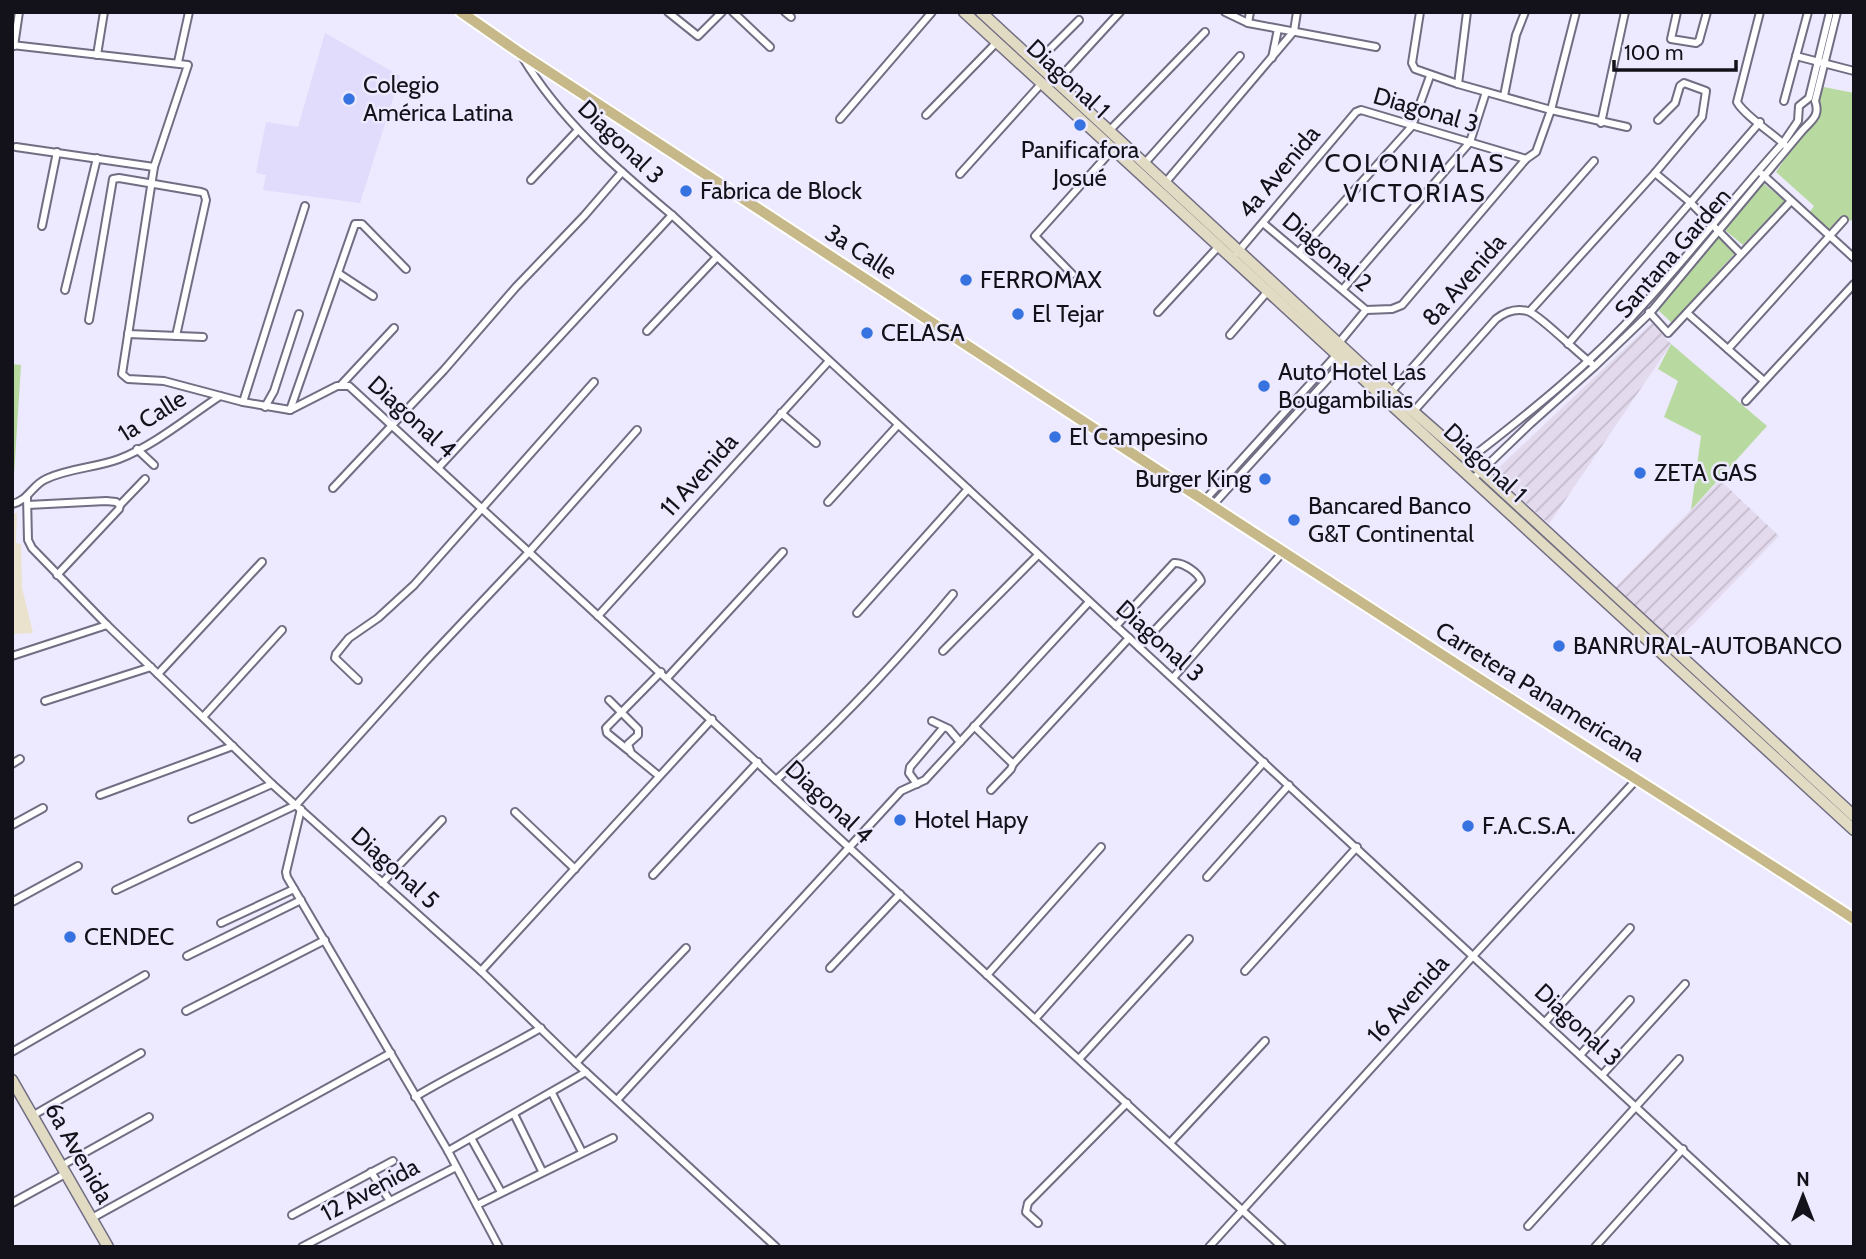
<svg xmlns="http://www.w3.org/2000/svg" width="1866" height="1259" viewBox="0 0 1866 1259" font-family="Cabin,sans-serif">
  <defs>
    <pattern id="industrial-furrows" width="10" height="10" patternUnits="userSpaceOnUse" patternTransform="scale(1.75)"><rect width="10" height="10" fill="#e4daee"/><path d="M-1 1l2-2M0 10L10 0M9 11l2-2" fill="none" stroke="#c3bacc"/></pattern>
  </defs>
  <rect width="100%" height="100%" fill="#ede9fe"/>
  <polygon fill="#e1dbfc" points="325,33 400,76 360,203 263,190 266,175 256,173 266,122 298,127"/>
  <g fill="url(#industrial-furrows)">
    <polygon points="1652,323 1671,344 1549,524 1493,473"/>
    <polygon points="1720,480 1779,536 1673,645 1614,589"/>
  </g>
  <polygon fill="#ebe2cd" points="12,513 17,513 16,543 21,544 22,588 33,633 12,634"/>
  <g fill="#b8daa0">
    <polygon points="1819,86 1854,93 1854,219 1850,221 1842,215 1830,231 1809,213 1814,206 1776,172 1807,125 1812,122"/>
    <polygon points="1763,183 1785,201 1743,245 1725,230"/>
    <polygon points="1719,237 1736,252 1672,323 1658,310"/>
    <polygon points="1671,344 1767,426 1691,510 1701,436 1664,417 1678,381 1658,369"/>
    <polygon points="12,364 21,365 12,507"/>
  </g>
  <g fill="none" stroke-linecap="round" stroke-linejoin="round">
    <defs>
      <g id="street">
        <polyline points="668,12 698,36 722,12"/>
        <polyline points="733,12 770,47"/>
        <polyline points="785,12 791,17"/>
        <polyline points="1225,12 1248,23 1376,47"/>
        <polyline points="1420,12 1412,63 1415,69 1458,84 1551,110 1627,127"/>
        <polyline points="1677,12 1671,39 1696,43 1699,41 1707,12"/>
        <path d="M1760,12l-23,90c7,13 35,31 48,43"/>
        <polyline points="1248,23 1250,12"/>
        <polyline points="12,45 188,65 154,167 122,374 128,379 164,381 243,402 290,410"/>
        <polyline points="14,46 19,12"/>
        <polyline points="97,55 104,12"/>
        <polyline points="1796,56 1854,71"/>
        <path d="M523,58c38,63 93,110 149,157l1115,1032"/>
        <polyline points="1272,58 1278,29"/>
        <polyline points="178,62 189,12"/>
        <polyline points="1036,63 1079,20"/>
        <polyline points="1055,83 1120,12"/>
        <polyline points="1458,84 1467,12"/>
        <polyline points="1504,96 1516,35 1525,12"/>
        <polyline points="1784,101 1808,12"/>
        <polyline points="926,115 997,42"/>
        <polyline points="840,119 932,12"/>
        <polyline points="1601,123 1625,12"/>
        <polyline points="1109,131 1205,32"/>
        <polyline points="16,147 154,167"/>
        <polyline points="1144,164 1240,56"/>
        <polyline points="1655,173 1691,203 1741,254"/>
        <polyline points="960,174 1042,83"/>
        <polyline points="1762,174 1854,258"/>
        <polyline points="531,180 578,130"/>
        <polyline points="1165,183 1294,31 1297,12"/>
        <polyline points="1263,223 1366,310"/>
        <polyline points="42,226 57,152"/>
        <polyline points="1299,252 1412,126 1430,76"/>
        <polyline points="1237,253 1356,112 1361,110 1526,159"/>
        <polyline points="338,273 373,296"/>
        <polyline points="1072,274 1035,236 1113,149"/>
        <polyline points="1343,289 1470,142 1486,92"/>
        <polyline points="65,290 97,158"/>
        <polyline points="1366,310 1392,309 1402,305 1526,159 1536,152 1551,110 1576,12"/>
        <polyline points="1530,311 1655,173 1702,117 1706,91 1684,83 1680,86 1675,103 1658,120"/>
        <polyline points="1158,312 1219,246"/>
        <polyline points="1649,312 1668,333 1791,201"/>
        <polyline points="1687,313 1764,381"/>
        <polyline points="89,320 113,179 119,178 201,192 204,193 206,200 176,336"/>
        <polyline points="647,331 717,257"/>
        <polyline points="128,334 203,337"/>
        <polyline points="1230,335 1268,291"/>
        <polyline points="1338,344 1366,310"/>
        <polyline points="1568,344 1760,122"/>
        <polyline points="1728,349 1844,220"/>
        <polyline points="341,385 394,328"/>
        <polyline points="1391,392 1594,161"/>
        <polyline points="1746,401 1854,284"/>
        <polyline points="243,402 305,206"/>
        <polyline points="265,407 274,391 299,314"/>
        <polyline points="290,410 337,386 349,386 1282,1247"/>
        <polyline points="290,410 355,224 362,224 406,269"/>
        <path d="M1413,412l83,-93c9,-7 19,-11 31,-8 12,3 50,42 64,52"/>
        <polyline points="781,413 816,443"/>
        <polyline points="137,449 154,465"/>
        <path d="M1467,461c62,-48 124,-97 176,-156 48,-52 92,-109 140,-162l15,-22 1,-15 10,-8 21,-86"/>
        <polyline points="439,467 672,215"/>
        <path d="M1472,480l58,-56 65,-58 55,-53 151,-181c9,-11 20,-15 14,-31l22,-89"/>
        <polyline points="333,488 444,370 516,287 584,216 622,172"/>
        <polyline points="27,496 28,540 32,548 107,625 272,784 481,971 576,1063 776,1247"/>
        <polyline points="1204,501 1339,352"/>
        <polyline points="828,502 898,425"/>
        <path d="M12,504c16,-3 20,-19 34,-25 23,-11 49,-11 73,-20 36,-14 69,-42 101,-63"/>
        <polyline points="28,505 106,501 116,502 120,505 119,509 57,575"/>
        <polyline points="120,505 145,479"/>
        <polyline points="1212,506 1345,360"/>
        <polyline points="857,613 968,489"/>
        <polyline points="598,616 829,361"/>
        <path d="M1116,626l58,-63c9,-1 25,10 27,18l-62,66"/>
        <polyline points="943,651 1038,555"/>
        <polyline points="12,656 107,625"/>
        <polyline points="158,674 262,562"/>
        <polyline points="667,678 783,552"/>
        <polyline points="1173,678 1283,552"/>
        <polyline points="358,680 335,658 336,654 349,638 378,618 414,585 594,382"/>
        <polyline points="609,700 638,729 638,735 628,744 631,753 659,776"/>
        <polyline points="45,701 151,667"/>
        <polyline points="203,717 282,630"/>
        <polyline points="932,721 949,729 960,742"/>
        <polyline points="974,726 1013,764 1011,769 991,790"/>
        <polyline points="628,750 607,733 606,728 661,672"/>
        <polyline points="12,764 20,759"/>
        <polyline points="1013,764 1129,638"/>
        <path d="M776,780c64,-58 122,-120 177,-186"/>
        <polyline points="917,784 909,773 910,767 943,728"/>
        <polyline points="100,795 233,746"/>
        <polyline points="301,809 286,872 287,877 448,1151 499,1247"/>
        <polyline points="515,812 575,869"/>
        <polyline points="192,819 272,784"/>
        <polyline points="12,825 43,808"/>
        <polyline points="653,875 758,762"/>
        <polyline points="1207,877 1289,785"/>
        <polyline points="382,883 442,820"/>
        <polyline points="116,890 296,805 426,661 529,552 637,430"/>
        <polyline points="12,902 78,866"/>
        <polyline points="221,923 294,889"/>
        <polyline points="187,956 301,900"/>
        <polyline points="830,968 900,894"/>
        <polyline points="481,971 712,719"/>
        <polyline points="1245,971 1357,847"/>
        <polyline points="987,975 1101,847"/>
        <polyline points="186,1011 325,940"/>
        <polyline points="1035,1019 1264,762"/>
        <polyline points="1546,1021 1630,928"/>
        <polyline points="12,1052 145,975"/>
        <polyline points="1581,1054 1630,1000"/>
        <polyline points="1079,1059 1189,939"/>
        <polyline points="576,1063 686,948"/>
        <polyline points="1603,1074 1685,984"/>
        <polyline points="552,1093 582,1152"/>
        <path d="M415,1097c42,-25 84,-45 126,-69"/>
        <polyline points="617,1100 901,791 925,780 1089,602"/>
        <polyline points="514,1114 542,1171"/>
        <polyline points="32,1116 141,1053"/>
        <polyline points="471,1138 501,1192"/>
        <polyline points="1171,1142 1265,1041"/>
        <polyline points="448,1151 586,1072"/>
        <polyline points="61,1166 149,1117"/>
        <polyline points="371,1172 390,1201"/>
        <polyline points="12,1203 65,1174"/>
        <polyline points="477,1205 613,1138"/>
        <polyline points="292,1215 393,1161"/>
        <polyline points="92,1218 391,1053"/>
        <polyline points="1038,1223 1026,1212 1028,1203 1127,1103"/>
        <polyline points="1528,1226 1679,1059"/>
        <polyline points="302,1247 456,1167"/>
        <polyline points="1209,1247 1474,955 1637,779"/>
        <polyline points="1595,1247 1683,1149"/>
      </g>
      <g id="secondary">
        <polyline points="964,12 1854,830"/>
        <polyline points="981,12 1391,392 1481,471 1854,816"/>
        <polyline points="12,1080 108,1247"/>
      </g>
      <path id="primary" d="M461,12l59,41c309,203 619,406 930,607 134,87 270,171 404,259"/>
    </defs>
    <use href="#street" stroke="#716d83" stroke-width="10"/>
    <use href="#secondary" stroke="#716d83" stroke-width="13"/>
    <use href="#primary" stroke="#fff" stroke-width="14"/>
    <use href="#street" stroke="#fff" stroke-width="6"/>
    <use href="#secondary" stroke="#e2dbc3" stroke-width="10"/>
    <use href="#primary" stroke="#c6b888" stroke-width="10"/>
  </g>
  <g fill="#3673e1" stroke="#ede9fe" stroke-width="2.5">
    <circle cx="349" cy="99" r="7"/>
    <circle cx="1080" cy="125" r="7"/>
    <circle cx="686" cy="191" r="7"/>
    <circle cx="966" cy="280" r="7"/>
    <circle cx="1018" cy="314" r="7"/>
    <circle cx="867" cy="333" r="7"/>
    <circle cx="1264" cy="386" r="7"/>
    <circle cx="1055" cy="437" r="7"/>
    <circle cx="1640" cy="473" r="7"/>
    <circle cx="1265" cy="479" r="7"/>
    <circle cx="1294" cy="520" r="7"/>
    <circle cx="1559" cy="646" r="7"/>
    <circle cx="900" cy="820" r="7"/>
    <circle cx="1468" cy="826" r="7"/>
    <circle cx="70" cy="937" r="7"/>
  </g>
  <g text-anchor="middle" stroke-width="5" stroke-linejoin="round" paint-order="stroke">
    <g font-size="24" fill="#13121a" stroke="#ede9fe">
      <text transform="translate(1068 79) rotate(43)" y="8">Diagonal 1</text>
      <text transform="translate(1426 110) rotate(16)" y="8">Diagonal 3</text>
      <text transform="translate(621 142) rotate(44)" y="8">Diagonal 3</text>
      <text transform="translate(1279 172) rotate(-50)" y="8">4a Avenida</text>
      <text transform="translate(861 252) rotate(33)" y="8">3a Calle</text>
      <text transform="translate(1327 252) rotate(40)" y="8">Diagonal 2</text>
      <text transform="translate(1673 253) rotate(-49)" y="8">Santana Garden</text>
      <text transform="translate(1464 280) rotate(-49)" y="8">8a Avenida</text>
      <text transform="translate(152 416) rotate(-32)" y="8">1a Calle</text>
      <text transform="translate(412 417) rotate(42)" y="8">Diagonal 4</text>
      <text transform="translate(1485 463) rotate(43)" y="8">Diagonal 1</text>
      <text transform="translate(699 475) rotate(-48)" y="8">11 Avenida</text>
      <text transform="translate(1160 641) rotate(42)" y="8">Diagonal 3</text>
      <text transform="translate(1540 692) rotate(32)" y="8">Carretera Panamericana</text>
      <text transform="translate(829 802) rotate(43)" y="8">Diagonal 4</text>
      <text transform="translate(395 868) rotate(42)" y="8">Diagonal 5</text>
      <text transform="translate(1408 999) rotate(-48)" y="8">16 Avenida</text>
      <text transform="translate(1578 1025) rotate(43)" y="8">Diagonal 3</text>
      <text transform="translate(79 1153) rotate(60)" y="8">6a Avenida</text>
      <text transform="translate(370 1190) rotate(-28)" y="8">12 Avenida</text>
    </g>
    <g font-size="24" fill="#13121a" stroke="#ede9fe" text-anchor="start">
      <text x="363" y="93">Colegio<tspan x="363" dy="28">América Latina</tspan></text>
      <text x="1080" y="158" text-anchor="middle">Panificafora<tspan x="1080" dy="28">Josué</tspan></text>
      <text x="700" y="199">Fabrica de Block</text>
      <text x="980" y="288">FERROMAX</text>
      <text x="1032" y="322">El Tejar</text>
      <text x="881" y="341">CELASA</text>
      <text x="1278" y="380">Auto Hotel Las<tspan x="1278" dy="28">Bougambilias</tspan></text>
      <text x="1069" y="445">El Campesino</text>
      <text x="1654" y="481">ZETA GAS</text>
      <text x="1251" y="487" text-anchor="end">Burger King</text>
      <text x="1308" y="514">Bancared Banco<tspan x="1308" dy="28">G&amp;T Continental</tspan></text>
      <text x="1573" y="654">BANRURAL-AUTOBANCO</text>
      <text x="914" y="828">Hotel Hapy</text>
      <text x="1482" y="834">F.A.C.S.A.</text>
      <text x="84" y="945">CENDEC</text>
    </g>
    <g font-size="26" letter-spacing="2" fill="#13121a" stroke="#ede9fe">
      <text x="1415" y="172">COLONIA LAS<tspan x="1415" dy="30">VICTORIAS</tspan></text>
    </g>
  </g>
  <rect width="1866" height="1259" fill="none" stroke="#13121a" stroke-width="28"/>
  <g transform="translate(1803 1196)" stroke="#ede9fe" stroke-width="5" paint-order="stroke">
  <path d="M0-5L12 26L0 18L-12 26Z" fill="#13121a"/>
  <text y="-10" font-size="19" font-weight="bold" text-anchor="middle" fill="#13121a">N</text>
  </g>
  <path d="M1614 60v10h122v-10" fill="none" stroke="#13121a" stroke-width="3.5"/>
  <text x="1624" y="60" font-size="21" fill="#13121a" stroke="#ede9fe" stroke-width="5" paint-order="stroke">100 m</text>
</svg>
